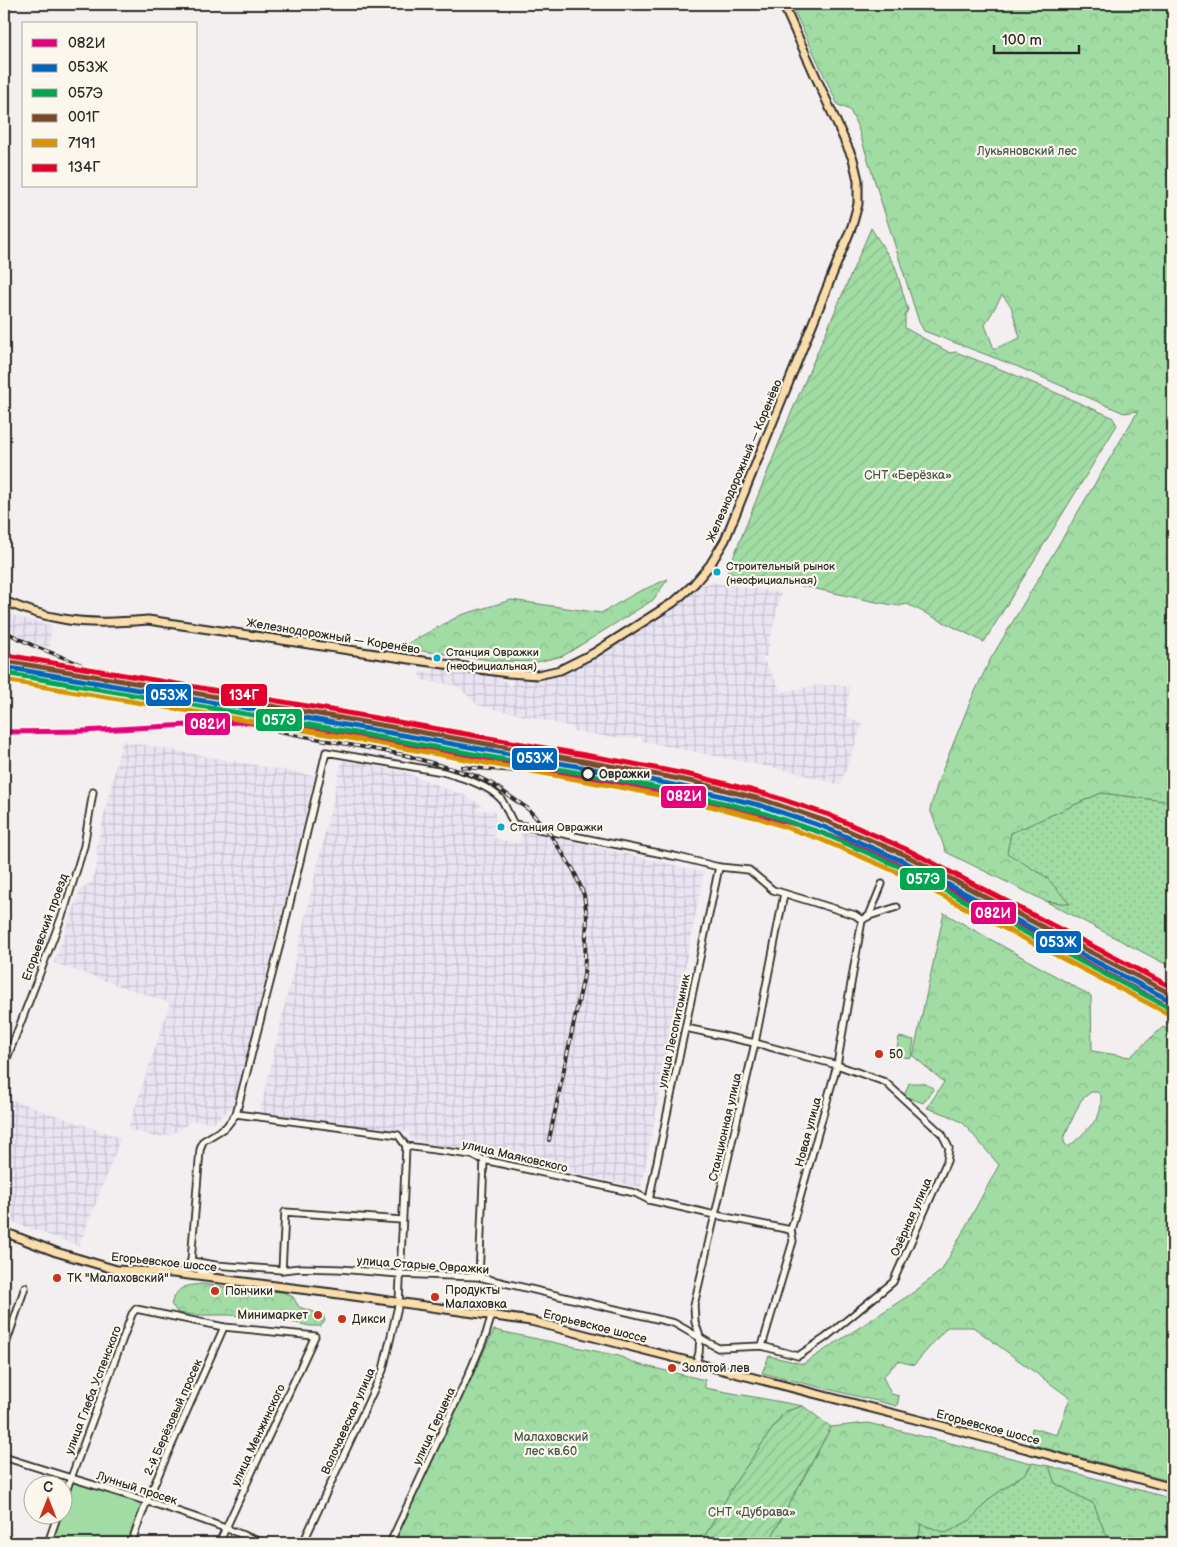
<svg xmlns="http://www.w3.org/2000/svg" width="1177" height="1547" viewBox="0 0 1177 1547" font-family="'Balsamiq Sans',sans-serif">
  <defs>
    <pattern id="industrial-grid" width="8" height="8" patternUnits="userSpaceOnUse" patternTransform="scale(1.25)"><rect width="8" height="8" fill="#e9e3f2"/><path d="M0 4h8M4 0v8" fill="none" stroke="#c8c3d0"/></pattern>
    <pattern id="grass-dots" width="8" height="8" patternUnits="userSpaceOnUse" patternTransform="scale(1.25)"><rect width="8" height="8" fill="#a0dca3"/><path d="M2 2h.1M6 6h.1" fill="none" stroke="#8abd8c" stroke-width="1.8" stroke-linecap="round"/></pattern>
    <pattern id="forest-crowns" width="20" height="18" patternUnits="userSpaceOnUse" patternTransform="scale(1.25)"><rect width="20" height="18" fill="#a0dca3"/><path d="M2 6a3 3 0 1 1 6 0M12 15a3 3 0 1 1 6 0" fill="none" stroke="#8abd8c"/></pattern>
    <pattern id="garden-furrows" width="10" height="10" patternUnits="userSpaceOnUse" patternTransform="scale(1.25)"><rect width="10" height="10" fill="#a0dca3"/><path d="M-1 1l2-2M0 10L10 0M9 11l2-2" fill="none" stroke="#8abd8c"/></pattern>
  </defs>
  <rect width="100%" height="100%" fill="#f3eeef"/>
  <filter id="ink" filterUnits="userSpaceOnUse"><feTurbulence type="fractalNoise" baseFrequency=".02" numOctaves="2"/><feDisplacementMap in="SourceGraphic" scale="10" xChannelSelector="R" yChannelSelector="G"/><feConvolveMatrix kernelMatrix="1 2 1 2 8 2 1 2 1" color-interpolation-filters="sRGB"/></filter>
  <g filter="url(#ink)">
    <g fill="url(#industrial-grid)">
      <polygon points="711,582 781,593 766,657 761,656 782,692 813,686 837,685 850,687 846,717 863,723 840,785 794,772 642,741 640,736 632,738 609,737 574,731 572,727 478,705 457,686 422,680 420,675 419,671 433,672 436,668 500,677 511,687 513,677 537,677 562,674 656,619 692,589"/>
      <polygon points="4,613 52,626 49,647 30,641 4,627"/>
      <polygon points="122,741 315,776 238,1091 232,1107 213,1123 190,1120 189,1123 172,1134 156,1137 128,1129 170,1003 54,963 81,889 92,882 98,861 96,849"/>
      <polygon points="342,760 401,771 468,797 481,805 477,810 495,811 494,838 519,844 522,830 704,872 641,1187 409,1139 410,1132 259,1116"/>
      <polygon points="4,1097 121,1138 79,1246 4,1219"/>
    </g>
    <g fill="url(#grass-dots)" stroke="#668467">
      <polygon points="1101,793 1173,802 1173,968 1045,901 1070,904 1007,853 1011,833"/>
      <polygon points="1032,1463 1049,1466 1055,1483 1094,1504 1105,1533 1114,1543 918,1543 921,1524 946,1533 972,1519 989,1499 1027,1472"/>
    </g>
    <g fill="url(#forest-crowns)" stroke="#668467" fill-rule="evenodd">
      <path d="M791,4h382v798l-72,-9 -90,40 -4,20 39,24 24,27 -25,-3 -99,-49 -16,-43 9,-30 31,-77 20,-42 148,-249 -14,2 -108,-47 -92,-35 -5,-9 -61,-194 -8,-18 -12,-5zM1002,295l9,11 9,32 -26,11 -9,-24z"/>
      <polygon points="668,579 653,600 563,656 537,662 498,661 399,648 461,615 511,600 601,613 638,592"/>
      <path d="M944,913l147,83 1,55 38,6 33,-30 10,5v450l-143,-38 2,-16 25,7 13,-37 -97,-71h-26l-33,38 -16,-4 -15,16 8,17 8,2 -2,10 -135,-33 7,-17 34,8 111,-72 28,-22 57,-105 -36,-42 -15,-8 -21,-7 17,-26 -31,-26zM1091,1092h6l4,4c0,7 0,14 -3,20 -4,8 -23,26 -30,31l-4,-5v-5l17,-37z"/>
      <path d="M202,1284l33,4 48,4 10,5 6,10 24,8 2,6 -4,5h-11l-28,-6 -52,-5h-35l-17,-2 -7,-9c7,-18 13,-18 31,-20z"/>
      <polygon points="494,1330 619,1356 637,1364 705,1380 705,1388 803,1406 784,1412 737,1480 701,1543 394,1543"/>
      <polygon points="868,1423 1032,1463 1027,1472 989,1499 972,1519 946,1533 921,1524 918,1543 770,1543 771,1538 831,1427"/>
      <polygon points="1049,1466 1173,1499 1173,1543 1114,1543 1105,1533 1094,1504 1055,1483"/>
    </g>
    <g fill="#a0dca3" stroke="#668467">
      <polygon points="899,1037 914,1040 911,1058 896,1056"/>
      <polygon points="909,1083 923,1083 934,1088 923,1103 904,1096"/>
      <polygon points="71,1478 147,1501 131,1543 48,1543 58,1515 62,1514 63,1502"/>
    </g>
    <g fill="url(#garden-furrows)" stroke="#668467">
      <polygon points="871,228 895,266 908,310 905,315 905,328 950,353 956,352 1010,373 1112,417 1117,425 984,642 907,604 899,606 876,602 756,576 754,579 727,573 789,418"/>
      <polygon points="803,1406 831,1427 771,1538 770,1543 701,1543 737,1480 784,1412"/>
    </g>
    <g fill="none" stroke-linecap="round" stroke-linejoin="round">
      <defs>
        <g id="minor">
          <polyline points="869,916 882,884"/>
          <polyline points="4,1066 65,908 84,846 93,792"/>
          <polyline points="236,1114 398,1135 406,1146 472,1155 484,1160 635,1193 649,1200 715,1215 791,1230"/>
          <polyline points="649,1200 719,867"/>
          <polyline points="191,1261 215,1265 282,1270 301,1268 340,1269 399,1274 479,1277 674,1323 718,1348 762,1346 798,1356 825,1338 893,1282 947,1161 949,1148 942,1134 885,1082 837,1065 755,1043 686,1028"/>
          <polyline points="191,1261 201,1272 211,1276"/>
          <polyline points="282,1270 285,1212 402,1220"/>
          <path d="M176,1273l10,-3 5,-9 9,-111 3,-9 23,-14 10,-13 46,-178 44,-184 117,20c17,5 46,13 58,27 5,7 8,17 13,25l164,33 41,10 30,3 24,20 82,25 7,5 7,-4 28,-9"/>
          <polyline points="479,1277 484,1160"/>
          <polyline points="762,1346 793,1241 791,1230 837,1065 862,920"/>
          <polyline points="4,1350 25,1287"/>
          <polyline points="696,1363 699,1353 700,1337 695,1322 694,1305 755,1043 784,894"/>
          <path d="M4,1457c86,28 175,51 259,86"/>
          <polyline points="62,1502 132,1314 136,1309 224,1327 315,1336 219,1543"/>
          <polyline points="48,1543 58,1514"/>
          <polyline points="131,1543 147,1501 224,1327"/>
          <polyline points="303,1543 383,1370 399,1302 406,1146"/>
          <polyline points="390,1543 468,1376 486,1334 492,1314"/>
        </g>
        <g id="major">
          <path d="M4,601c19,8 39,15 59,18 27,5 57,3 85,1l268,40 92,13 30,2 22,-5 34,-17 80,-51 20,-18 16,-19 15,-25 127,-314 6,-22v-24l-5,-21 -70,-155"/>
          <polyline points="4,1232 56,1252 117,1270 173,1273 332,1293 531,1321 934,1424 1173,1488"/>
        </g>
      </defs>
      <use href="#minor" stroke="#2b2b2b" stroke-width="9"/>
      <use href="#major" stroke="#2b2b2b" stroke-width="11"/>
      <use href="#minor" stroke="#fbf7ec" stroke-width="5.5"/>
      <use href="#major" stroke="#faddab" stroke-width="7"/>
      <defs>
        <g id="rail">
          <polyline points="4,631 32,645 82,665"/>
          <polyline points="278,731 410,756"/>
          <polyline points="405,755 476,776 492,784 528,809 548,831 574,871 584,895 587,917 584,975 549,1140"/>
          <polyline points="462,767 531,772"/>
        </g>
      </defs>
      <use href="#rail" stroke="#2b2b2b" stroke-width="4"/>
      <use href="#rail" stroke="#fbf7ec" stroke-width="2" stroke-dasharray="5.5" stroke-linecap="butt"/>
      <defs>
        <polyline id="rail-1" points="4,732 83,731 240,722 304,728 646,788 712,803 795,824 842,840 918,873 1173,1009"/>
        <polyline id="rail-2" points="4,667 323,721 621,774 693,789 763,806 824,827 903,861 1173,1002"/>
        <polyline id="rail-3" points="4,673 322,727 620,780 691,795 761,812 822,833 900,867 1170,1008"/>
        <polyline id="rail-4" points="5,661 324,715 622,768 694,782 764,800 826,821 905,855 1173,995"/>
        <polyline id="rail-5" points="4,680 321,733 619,787 690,801 759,818 820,839 897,872 1167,1013"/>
        <polyline id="rail-6" points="6,655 325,709 624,762 695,776 766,794 829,815 908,850 1173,988"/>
      </defs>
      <use href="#rail-1" stroke="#fbf7ec" stroke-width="9"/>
      <use href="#rail-2" stroke="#fbf7ec" stroke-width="9"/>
      <use href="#rail-3" stroke="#fbf7ec" stroke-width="9"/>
      <use href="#rail-4" stroke="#fbf7ec" stroke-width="9"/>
      <use href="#rail-5" stroke="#fbf7ec" stroke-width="9"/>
      <use href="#rail-6" stroke="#fbf7ec" stroke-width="9"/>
      <use href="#rail-1" stroke="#e5007d" stroke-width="5"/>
      <use href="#rail-2" stroke="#0065bd" stroke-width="5"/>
      <use href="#rail-3" stroke="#00a651" stroke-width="5"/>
      <use href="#rail-4" stroke="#7a4b2a" stroke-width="5"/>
      <use href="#rail-5" stroke="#d89406" stroke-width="5"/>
      <use href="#rail-6" stroke="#e4002b" stroke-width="5"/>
    </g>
  </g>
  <g fill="#00a9ce" stroke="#fbf7ec" stroke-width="2">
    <circle cx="717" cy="572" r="4.5"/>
    <circle cx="437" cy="658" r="4.5"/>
    <circle cx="501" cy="827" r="4.5"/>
  </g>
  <circle fill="#fbf7ec" stroke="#2b2b2b" stroke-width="2.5" cx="588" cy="774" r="6"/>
  <g fill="#c8321e" stroke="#fbf7ec" stroke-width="2">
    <circle cx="879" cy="1054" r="5"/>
    <circle cx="57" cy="1278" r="5"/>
    <circle cx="215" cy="1291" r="5"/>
    <circle cx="435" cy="1297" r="5"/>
    <circle cx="318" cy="1315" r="5"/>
    <circle cx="342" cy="1319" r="5"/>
    <circle cx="672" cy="1368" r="5"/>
  </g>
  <g text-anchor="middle" stroke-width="4.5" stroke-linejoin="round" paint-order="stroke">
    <g font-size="11" fill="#2b2b2b" stroke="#fbf7ec" text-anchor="start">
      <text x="726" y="570">Строительный рынок<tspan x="726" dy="14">(неофициальная)</tspan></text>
      <text x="446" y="656">Станция Овражки<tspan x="446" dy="14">(неофициальная)</tspan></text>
      <text x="510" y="831">Станция Овражки</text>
    </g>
    <g font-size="12" fill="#485749" stroke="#fbf7ec">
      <text x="1027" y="155">Лукьяновский лес</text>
      <text x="908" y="479">СНТ «Берёзка»</text>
      <text x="551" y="1441">Малаховский<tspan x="551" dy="14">лес кв.60</tspan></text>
      <text x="752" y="1516">СНТ «Дубрава»</text>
    </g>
    <g font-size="12" fill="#2b2b2b" stroke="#fbf7ec">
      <text transform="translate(744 461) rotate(-67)" y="4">Железнодорожный — Коренёво</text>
      <text transform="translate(333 636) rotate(9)" y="4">Железнодорожный — Коренёво</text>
      <text transform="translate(45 927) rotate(-70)" y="4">Егорьевский проезд</text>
      <text transform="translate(674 1031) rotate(-78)" y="4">улица Лесопитомник</text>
      <text transform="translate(725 1127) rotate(-77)" y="4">Станционная улица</text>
      <text transform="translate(808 1132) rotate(-75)" y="4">Новая улица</text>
      <text transform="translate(515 1156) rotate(13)" y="4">улица Маяковского</text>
      <text transform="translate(911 1217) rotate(-66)" y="4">Озёрная улица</text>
      <text transform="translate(164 1262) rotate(6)" y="4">Егорьевское шоссе</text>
      <text transform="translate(423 1265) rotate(4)" y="4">улица Старые Овражки</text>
      <text transform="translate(595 1326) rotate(14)" y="4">Егорьевское шоссе</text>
      <text transform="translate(93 1390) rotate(-69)" y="4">улица Глеба Успенского</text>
      <text transform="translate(173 1417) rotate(-66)" y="4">2-й Берёзовый просек</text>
      <text transform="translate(348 1421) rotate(-66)" y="4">Волочаевская улица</text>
      <text transform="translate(434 1426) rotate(-65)" y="4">улица Герцена</text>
      <text transform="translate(988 1427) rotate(15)" y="4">Егорьевское шоссе</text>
      <text transform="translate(258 1435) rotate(-65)" y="4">улица Менжинского</text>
      <text transform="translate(137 1488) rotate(18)" y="4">Лунный просек</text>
    </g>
    <g font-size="12" font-weight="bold" fill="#2b2b2b" stroke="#fbf7ec" text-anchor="start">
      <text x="599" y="778">Овражки</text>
    </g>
    <g font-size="12" fill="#2b2b2b" stroke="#fbf7ec" text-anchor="start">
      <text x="889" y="1058">50</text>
      <text x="67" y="1282">ТК "Малаховский"</text>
      <text x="445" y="1294">Продукты<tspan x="445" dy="14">Малаховка</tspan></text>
      <text x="225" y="1295">Пончики</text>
      <text x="308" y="1319" text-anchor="end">Минимаркет</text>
      <text x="352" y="1323">Дикси</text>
      <text x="682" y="1372">Золотой лев</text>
    </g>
  </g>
  <g stroke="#fbf7ec" stroke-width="2">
    <rect x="145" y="683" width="47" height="24" rx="5" fill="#0065bd"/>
    <rect x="220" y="683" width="48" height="24" rx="5" fill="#e4002b"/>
    <rect x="255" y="708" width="48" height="24" rx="5" fill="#00a651"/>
    <rect x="184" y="712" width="47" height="24" rx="5" fill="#e5007d"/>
    <rect x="511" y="747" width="47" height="24" rx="5" fill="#0065bd"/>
    <rect x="660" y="785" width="47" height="24" rx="5" fill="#e5007d"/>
    <rect x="899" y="867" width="47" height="24" rx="5" fill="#00a651"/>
    <rect x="970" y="901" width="47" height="24" rx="5" fill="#e5007d"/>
    <rect x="1035" y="930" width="47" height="24" rx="5" fill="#0065bd"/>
  </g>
  <g font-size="14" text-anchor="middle" font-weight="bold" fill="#fff">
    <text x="169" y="700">053Ж</text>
    <text x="244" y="700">134Г</text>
    <text x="279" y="725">057Э</text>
    <text x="208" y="729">082И</text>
    <text x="535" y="763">053Ж</text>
    <text x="684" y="801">082И</text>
    <text x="923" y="884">057Э</text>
    <text x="993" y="918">082И</text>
    <text x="1058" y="947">053Ж</text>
  </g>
  <rect width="1177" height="1547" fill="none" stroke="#fbf7ec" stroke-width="20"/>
  <rect x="10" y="10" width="1157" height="1527" fill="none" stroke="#2b2b2b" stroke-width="2" filter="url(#ink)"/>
  <rect x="22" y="22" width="175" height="165" fill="#fbf7ec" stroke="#a8a59f"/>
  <rect x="32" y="39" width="25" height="8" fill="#e5007d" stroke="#a8a59f"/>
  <text x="68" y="48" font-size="15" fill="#2b2b2b">082И</text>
  <rect x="32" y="64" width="25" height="8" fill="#0065bd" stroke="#a8a59f"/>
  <text x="68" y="72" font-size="15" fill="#2b2b2b">053Ж</text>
  <rect x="32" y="89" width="25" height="8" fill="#00a651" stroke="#a8a59f"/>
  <text x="68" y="98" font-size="15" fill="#2b2b2b">057Э</text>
  <rect x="32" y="114" width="25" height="8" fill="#7a4b2a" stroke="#a8a59f"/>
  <text x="68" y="122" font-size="15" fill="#2b2b2b">001Г</text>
  <rect x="32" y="139" width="25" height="8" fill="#d89406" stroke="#a8a59f"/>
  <text x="68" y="148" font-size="15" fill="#2b2b2b">7191</text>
  <rect x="32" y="164" width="25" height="8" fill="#e4002b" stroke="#a8a59f"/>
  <text x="68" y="172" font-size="15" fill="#2b2b2b">134Г</text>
  <g transform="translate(48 1500)"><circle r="24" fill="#fbf7ec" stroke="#a8a59f"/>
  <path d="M0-4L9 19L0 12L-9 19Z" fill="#c8321e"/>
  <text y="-8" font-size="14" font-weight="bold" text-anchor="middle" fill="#2b2b2b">С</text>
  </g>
  <path d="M994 45v8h85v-8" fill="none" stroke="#2b2b2b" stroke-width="2.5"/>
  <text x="1002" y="45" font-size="15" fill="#2b2b2b" stroke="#fbf7ec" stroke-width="4" paint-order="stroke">100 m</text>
</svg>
